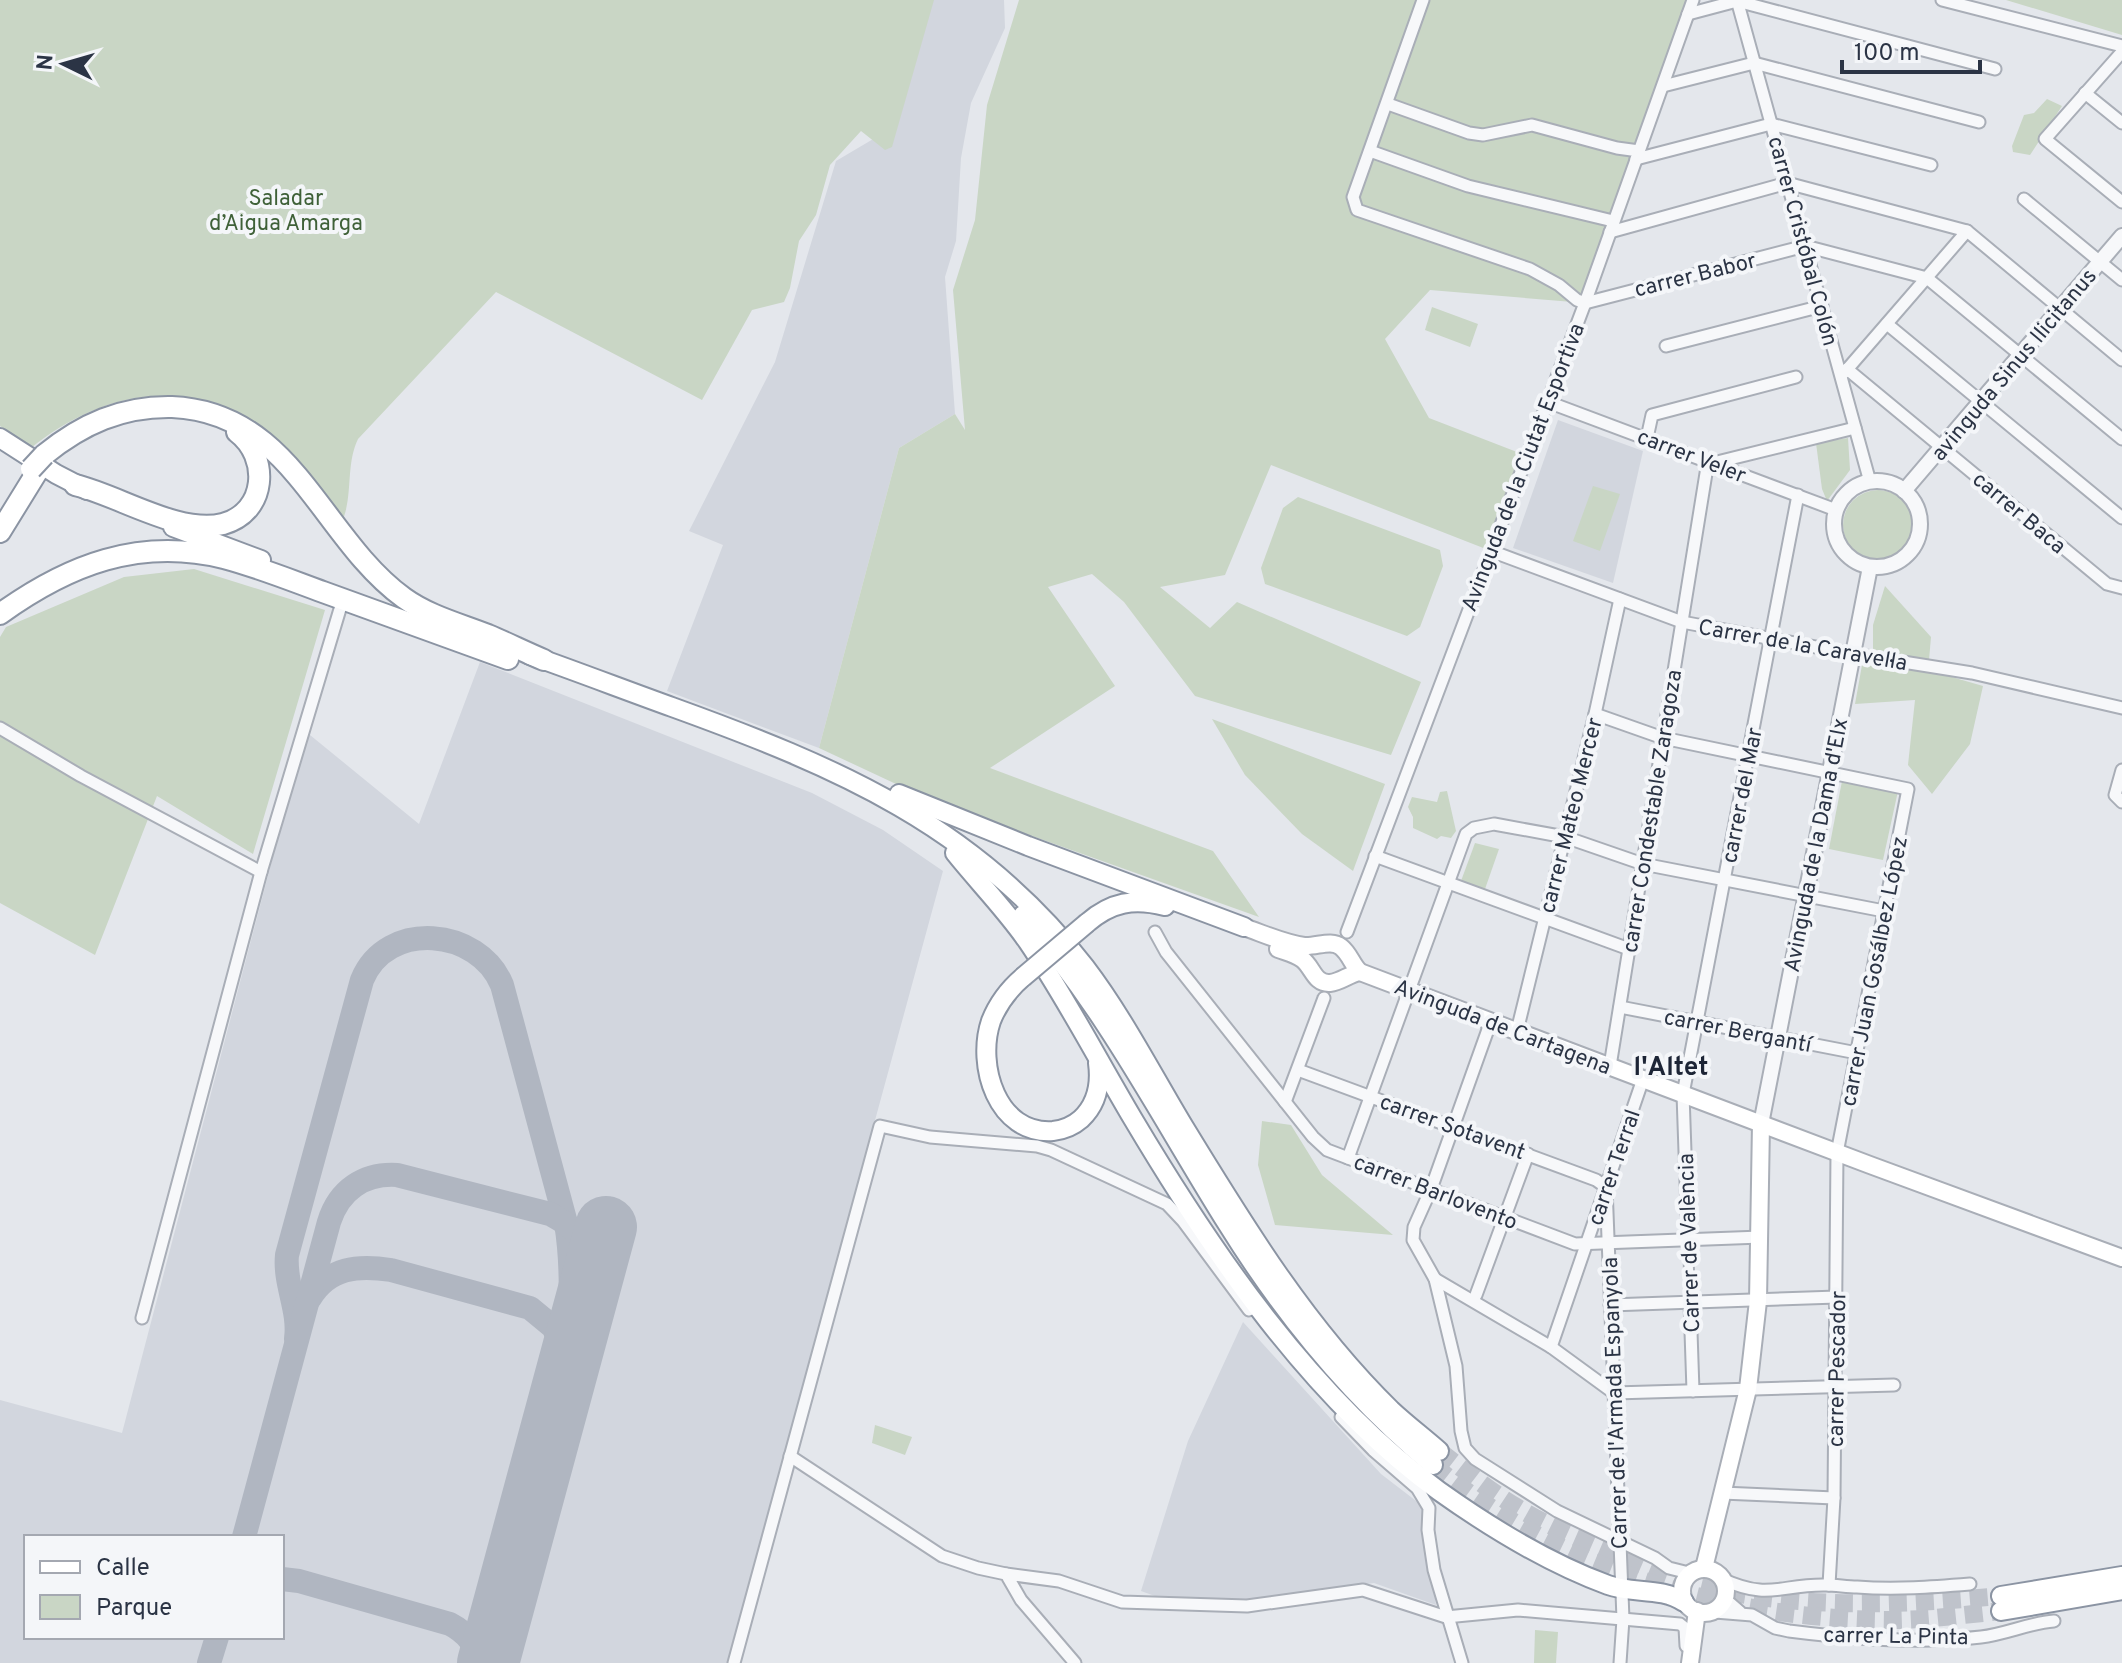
<svg xmlns="http://www.w3.org/2000/svg" width="2122" height="1663" viewBox="0 0 2122 1663" font-family="Overpass,sans-serif">
  <rect width="100%" height="100%" fill="#e4e7ec"/>
  <g fill="#d2d6de" fill-rule="evenodd">
    <polygon points="921,0 1004,0 1005,28 971,103 961,158 956,241 945,277 955,414 899,448 819,748 667,691 723,545 689,531 775,362 836,161 880,135"/>
    <polygon points="1558,420 1643,451 1613,583 1513,548"/>
    <path d="M480,662l332,131 71,37 60,41 -216,792h-727v-263l122,33 182,-695 6,-3 109,89zM26,1537h256v100h-256z"/>
    <polygon points="1243,1322 1381,1474 1424,1507 1423,1518 1436,1605 1374,1583 1240,1601 1163,1599 1141,1591 1188,1441"/>
  </g>
  <g fill="#c9d6c5">
    <path d="M0,0h934l-42,147 -7,3 -24,-19 -31,34 -14,50 -17,26 -9,47 -6,14 -32,8 -50,90 -206,-108 -138,147c-13,27 -4,58 -17,85 -13,-18 -44,-66 -59,-77 -13,-10 -30,-16 -44,-23 -13,-7 -28,-18 -43,-23 -57,-17 -121,12 -164,47l-31,-22z"/>
    <polygon points="1019,0 1688,0 1585,303 1430,290 1385,339 1429,418 1527,456 1491,551 1271,465 1225,575 1160,587 1210,628 1237,602 1421,682 1391,755 1195,696 1124,602 1092,574 1048,587 1115,686 990,768 1213,851 1259,917 926,798 819,748 899,448 955,414 965,430 953,290 975,220 987,105"/>
    <polygon points="2006,0 2122,0 2122,35"/>
    <polygon points="2047,99 2062,106 2030,155 2013,152 2012,146 2024,115 2034,113"/>
    <polygon points="1432,307 1478,324 1470,347 1425,330"/>
    <polygon points="1848,438 1850,470 1827,501 1822,489 1816,443"/>
    <polygon points="1593,486 1620,494 1600,551 1573,541"/>
    <circle cx="1878" cy="525" r="35"/>
    <polygon points="1298,497 1440,550 1443,566 1420,627 1407,636 1265,584 1261,568 1283,508"/>
    <polygon points="194,569 325,610 253,854 157,796 95,955 0,903 0,637 6,627 124,577"/>
    <polygon points="1885,586 1931,637 1929,660 1873,650 1873,625"/>
    <polygon points="1862,665 1924,669 1983,686 1970,744 1932,794 1908,765 1915,700 1855,704"/>
    <polygon points="1212,719 1385,784 1353,871 1302,834 1245,775"/>
    <polygon points="1842,781 1898,791 1883,860 1829,849"/>
    <polygon points="1447,791 1456,831 1451,838 1441,836 1437,839 1413,828 1413,817 1408,807 1412,797 1437,802 1440,792"/>
    <polygon points="1475,843 1499,849 1485,889 1461,881"/>
    <polygon points="1262,1121 1291,1125 1322,1175 1393,1235 1275,1225 1258,1165"/>
    <polygon points="875,1425 912,1437 905,1455 872,1443"/>
    <polygon points="1535,1630 1558,1632 1556,1663 1534,1663"/>
  </g>
  <g fill="none" stroke-linecap="round" stroke-linejoin="round">
    <g stroke="#b0b6c1" stroke-width="24">
      <path d="M310,1298c19,-31 48,-33 81,-28l139,38 23,19 7,14 5,16"/>
      <path d="M296,1339c4,-29 -12,-55 -9,-84l75,-275c25,-61 117,-52 140,5l64,238c8,49 4,98 1,148"/>
      <path d="M244,1537l85,-315c10,-32 35,-49 68,-47l153,39c32,17 45,33 40,71"/>
      <path d="M282,1579l17,2 151,43c17,9 26,21 32,39"/>
      <polyline points="209,1663 217,1637"/>
    </g>
    <polyline stroke="#b0b6c1" stroke-width="62" points="488,1663 606,1227"/>
    <g stroke="#bfc3cb" stroke-width="18" stroke-dasharray="18 9" stroke-linecap="butt">
      <path d="M1439,1451c24,18 48,38 74,54 32,20 69,35 104,50 26,11 53,24 80,30 101,25 202,20 304,11"/>
      <path d="M1433,1465c125,104 286,152 447,155 40,1 81,-5 121,-9"/>
    </g>
    <defs>
      <polyline id="pedestrian" points="1688,1239 1690,1302"/>
      <g id="minor">
        <polyline points="1423,0 1353,197 1357,210 1530,269 1559,285 1577,300 1585,303 1805,246 1927,278 2122,439"/>
        <polyline points="1737,0 1870,482"/>
        <polyline points="1942,0 2122,46"/>
        <polyline points="1688,14 1737,1 1995,69"/>
        <polyline points="2122,52 2045,139 2122,202"/>
        <polyline points="1663,86 1754,63 1979,122"/>
        <polyline points="2085,93 2122,123"/>
        <polyline points="1388,104 1469,133 1483,135 1532,125 1617,148 1639,151"/>
        <polyline points="1370,151 1468,186 1613,221"/>
        <polyline points="1636,159 1771,124 1931,165"/>
        <polyline points="2024,199 2122,280"/>
        <polyline points="1610,232 1787,183 1967,231 2122,360"/>
        <polyline points="1887,324 2122,518"/>
        <polyline points="1666,346 1822,306"/>
        <polyline points="1847,369 2107,584 2122,588"/>
        <polyline points="1844,373 1967,231"/>
        <polyline points="1548,402 1836,510"/>
        <polyline points="1647,438 1652,415 1796,377"/>
        <polyline points="1713,463 1855,428"/>
        <polyline points="1491,551 1682,622 1853,654 1972,673 2122,708"/>
        <polyline points="1595,714 1663,738 1908,789 1837,1153 1834,1498 1829,1585"/>
        <polyline points="0,728 81,776 261,872"/>
        <polyline points="2122,770 2115,795 2122,802"/>
        <polyline points="1375,856 1629,949"/>
        <polyline points="1155,932 1166,952 1313,1137 1327,1150 1575,1244 1761,1237"/>
        <polyline points="1347,932 1585,303 1693,0"/>
        <polyline points="1620,1007 1857,1053"/>
        <polyline points="1491,1021 1431,1189 1414,1227 1413,1240 1435,1279 1456,1366 1461,1431 1465,1448 1475,1459 1557,1511 1655,1558 1669,1568 1689,1573"/>
        <polyline points="1517,1031 1595,714 1620,599"/>
        <polyline points="1610,1066 1708,461"/>
        <polyline points="1298,1070 1596,1180 1606,1187 1623,1619 1620,1663"/>
        <polyline points="1285,1102 1324,998"/>
        <polyline points="1348,1158 1466,834 1474,828 1494,824 1565,837 1643,864 1884,911"/>
        <polyline points="1688,1239 1683,1094 1798,495"/>
        <polyline points="1435,1279 1551,1347 1614,1393 1894,1385"/>
        <polyline points="1476,1295 1528,1154"/>
        <polyline points="1690,1302 1693,1391"/>
        <polyline points="1610,1305 1837,1297"/>
        <polyline points="142,1318 261,872 343,599"/>
        <polyline points="1551,1347 1643,1079"/>
        <polyline points="1341,1417 1373,1450 1417,1488 1429,1508 1428,1530 1434,1570 1462,1663"/>
        <polyline points="790,1456 942,1556 978,1568 1006,1574 1021,1600 1075,1663"/>
        <polyline points="1722,1493 1834,1498"/>
        <polyline points="1006,1574 1059,1581 1122,1602 1247,1606 1363,1590 1446,1617 1518,1610 1680,1624 1685,1628 1686,1646"/>
        <path d="M1722,1579c48,22 58,5 104,6 10,0 21,2 31,2 38,3 76,0 113,-3"/>
        <polyline points="1725,1599 1740,1612"/>
        <path d="M1715,1612l37,3 23,13 14,3c63,8 129,13 192,6 25,-3 48,-14 73,-16"/>
        <polyline points="734,1663 880,1126 930,1137 1037,1146 1051,1150 1167,1204 1183,1221 1249,1310"/>
      </g>
      <g id="tertiary">
        <circle cx="1877" cy="524" r="43"/>
        <polyline points="1904,491 2122,236"/>
        <polyline points="1761,1124 1870,567"/>
      </g>
      <g id="secondary">
        <path d="M1244,927c20,7 39,16 60,19 13,1 27,-7 37,1 9,7 11,18 19,25l510,193 252,93"/>
        <path d="M1278,949c8,3 17,5 24,10 11,8 12,25 28,24 11,-1 19,-9 30,-11"/>
        <polyline points="1704,1568 1748,1389 1758,1301 1761,1124"/>
        <circle cx="1704" cy="1591" r="22"/>
        <polyline points="1690,1663 1697,1611"/>
      </g>
      <g id="trunk">
        <polyline points="0,438 56,474 87,490"/>
        <polyline points="173,527 261,560"/>
        <path d="M530,655c48,17 95,35 142,52 163,59 303,118 413,260 38,50 67,107 99,160 61,100 123,201 207,283 15,14 32,27 48,41"/>
        <polyline points="899,794 1028,846 1244,927"/>
        <path d="M955,853c24,30 51,57 73,89 38,56 70,118 105,177 79,133 179,280 306,372 52,37 109,72 169,94 25,9 53,2 76,17"/>
        <path d="M1023,915c83,94 139,205 205,310 56,90 123,172 205,240"/>
        <path d="M1087,923c24,-21 47,-25 78,-17"/>
        <path d="M1023,977c-14,12 -25,26 -32,44 -15,44 6,114 62,110 10,-1 20,-5 28,-12 16,-15 20,-34 17,-56"/>
        <polyline points="2001,1596 2122,1576"/>
        <polyline points="2001,1611 2122,1590"/>
      </g>
      <g id="motorway">
        <path d="M44,455c38,-31 78,-49 128,-48 121,5 148,130 232,191 25,18 56,26 84,37 19,8 37,17 56,25"/>
        <path d="M75,485c43,10 104,50 148,39 44,-12 47,-67 14,-92"/>
        <polyline points="0,532 37,472"/>
        <path d="M0,614c68,-49 139,-77 224,-56 34,9 66,22 99,34 62,22 123,45 185,67"/>
      </g>
    </defs>
    <use href="#pedestrian" stroke="#a9aeb7" stroke-width="12"/>
    <use href="#minor" stroke="#a9aeb7" stroke-width="15"/>
    <use href="#tertiary" stroke="#a9aeb7" stroke-width="18"/>
    <use href="#secondary" stroke="#a9aeb7" stroke-width="20"/>
    <use href="#trunk" stroke="#8b94a3" stroke-width="22"/>
    <use href="#motorway" stroke="#8b94a3" stroke-width="24"/>
    <use href="#pedestrian" stroke="#f7f8fa" stroke-width="8"/>
    <use href="#minor" stroke="#f7f8fa" stroke-width="11"/>
    <use href="#tertiary" stroke="#f7f8fa" stroke-width="14"/>
    <use href="#secondary" stroke="#fff" stroke-width="16"/>
    <use href="#trunk" stroke="#fff" stroke-width="18"/>
    <use href="#motorway" stroke="#fff" stroke-width="20"/>
    <defs>
      <polyline id="trunk-bridge" points="1023,977 1087,923"/>
      <polyline id="motorway-bridge" points="31,469 44,455"/>
    </defs>
    <use href="#trunk-bridge" stroke="#8b94a3" stroke-width="22" stroke-linecap="butt"/>
    <use href="#motorway-bridge" stroke="#8b94a3" stroke-width="24" stroke-linecap="butt"/>
    <use href="#trunk-bridge" stroke="#fff" stroke-width="18"/>
    <use href="#motorway-bridge" stroke="#fff" stroke-width="20"/>
  </g>
  <g text-anchor="middle" stroke-width="8" stroke-linejoin="round" paint-order="stroke">
    <g font-size="22" fill="#3f6138" stroke="#f4f6f9">
      <text x="286" y="205">Saladar<tspan x="286" dy="25">d’Aigua Amarga</tspan></text>
    </g>
    <g font-size="22" fill="#2b3445" stroke="#f4f6f9">
      <text transform="translate(1804 241) rotate(75)" y="8">carrer Cristóbal Colón</text>
      <text transform="translate(1695 274) rotate(-14)" y="8">carrer Babor</text>
      <text transform="translate(2013 364) rotate(-50)" y="8">avinguda Sinus Ilicitanus</text>
      <text transform="translate(1692 455) rotate(21)" y="8">carrer Veler</text>
      <text transform="translate(1522 467) rotate(-69)" y="8">Avinguda de la Ciutat Esportiva</text>
      <text transform="translate(2020 512) rotate(40)" y="8">carrer Baca</text>
      <text transform="translate(1803 644) rotate(10)" y="8">Carrer de la Caravel·la</text>
      <text transform="translate(1741 795) rotate(-79)" y="8">carrer del Mar</text>
      <text transform="translate(1651 811) rotate(-81)" y="8">carrer Condestable Zaragoza</text>
      <text transform="translate(1570 815) rotate(-76)" y="8">carrer Mateo Mercer</text>
      <text transform="translate(1815 845) rotate(-79)" y="8">Avinguda de la Dama d'Elx</text>
      <text transform="translate(1873 971) rotate(-79)" y="8">carrer Juan Gosálbez López</text>
      <text transform="translate(1503 1026) rotate(21)" y="8">Avinguda de Cartagena</text>
      <text transform="translate(1738 1030) rotate(11)" y="8">carrer Bergantí</text>
      <text transform="translate(1453 1126) rotate(20)" y="8">carrer Sotavent</text>
      <text transform="translate(1613 1167) rotate(-71)" y="8">carrer Terral</text>
      <text transform="translate(1436 1191) rotate(21)" y="8">carrer Barlovento</text>
      <text transform="translate(1688 1243) rotate(-92)" y="8">Carrer de València</text>
      <text transform="translate(1836 1369) rotate(-89)" y="8">carrer Pescador</text>
      <text transform="translate(1614 1403) rotate(-92)" y="8">Carrer de l'Armada Espanyola</text>
      <text transform="translate(1896 1635) rotate(1)" y="8">carrer La Pinta</text>
    </g>
    <g font-size="26" font-weight="bold" fill="#1d2536" stroke="#f4f6f9">
      <text x="1671" y="1075">l'Altet</text>
    </g>
  </g>
  <rect x="24" y="1535" width="260" height="104" fill="#f4f6f9" stroke="#a4a8b1" stroke-width="2"/>
  <rect x="40" y="1561" width="40" height="12" fill="#ffffff" stroke="#a4a8b1" stroke-width="2"/>
  <text x="96" y="1575" font-size="24" fill="#2b3445">Calle</text>
  <rect x="40" y="1595" width="40" height="24" fill="#c9d6c5" stroke="#a4a8b1" stroke-width="2"/>
  <text x="96" y="1615" font-size="24" fill="#2b3445">Parque</text>
  <g transform="translate(64 64) rotate(275)" stroke="#f4f6f9" stroke-width="6" paint-order="stroke">
  <path d="M0-6L14 30L0 20L-14 30Z" fill="#2b3445"/>
  <text y="-12" font-size="22" font-weight="bold" text-anchor="middle" fill="#2b3445">N</text>
  </g>
  <path d="M1842 60v12h138v-12" fill="none" stroke="#2b3445" stroke-width="4"/>
  <text x="1854" y="60" font-size="24" fill="#2b3445" stroke="#f4f6f9" stroke-width="6" paint-order="stroke">100 m</text>
</svg>
